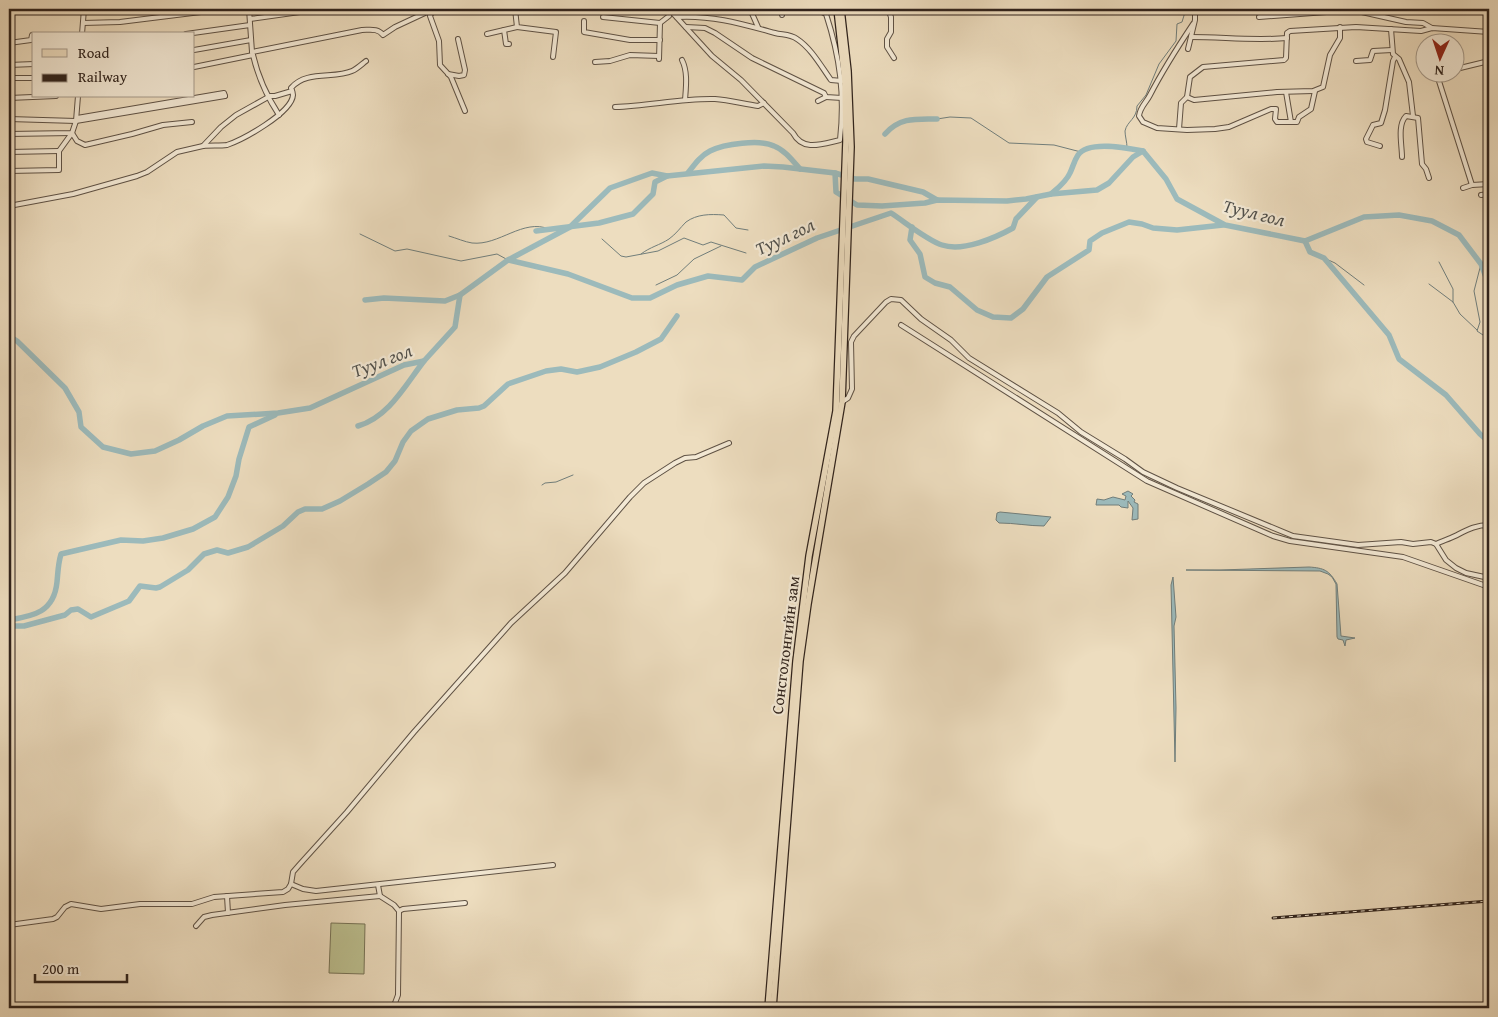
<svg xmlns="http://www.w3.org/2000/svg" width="1498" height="1017" viewBox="0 0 1498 1017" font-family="'Gentium Book Plus',serif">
  <rect width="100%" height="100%" fill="#edddbf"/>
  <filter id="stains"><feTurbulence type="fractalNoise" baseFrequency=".004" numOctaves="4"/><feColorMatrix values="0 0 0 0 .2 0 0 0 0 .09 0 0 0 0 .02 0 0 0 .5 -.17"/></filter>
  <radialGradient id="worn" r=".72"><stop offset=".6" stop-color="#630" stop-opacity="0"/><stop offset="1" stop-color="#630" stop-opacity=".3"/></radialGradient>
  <polygon fill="#bcc090" stroke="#767256" points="331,923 365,924 364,974 329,973"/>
  <g fill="#9cbabb" stroke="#717e7b">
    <polygon points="1128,491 1133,494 1131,496 1135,500 1134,502 1138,504 1138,519 1132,520 1133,508 1128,501 1128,508 1121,507 1119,505 1096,505 1097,499 1104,500 1113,497 1125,500 1126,496 1122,494"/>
    <path d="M1000,512l51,5 -7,9c-15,0 -29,-3 -45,-3l-3,-3 1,-7z"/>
    <path d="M1309,567c15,1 20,3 28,17l4,52 14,2 -9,2 -1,6 -2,-6 -5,-1 -1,-2 -1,-53 -4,-7 -4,-3 -8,-3 -134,-1h34z"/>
    <polygon points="1173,577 1176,617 1174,626 1176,708 1175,762 1171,585"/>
  </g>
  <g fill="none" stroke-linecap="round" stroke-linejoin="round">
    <g stroke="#717e7b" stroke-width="1">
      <polyline points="937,119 950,117 971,118 1009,143 1054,145 1081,152"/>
      <path d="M1127,147c0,-5 -2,-11 -2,-16 2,-10 12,-12 12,-25l9,-11 13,-31 17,-23 1,-17 5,-2 4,-13"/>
      <polyline points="360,234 395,251 407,249 461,261 497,254 508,260"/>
      <path d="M449,236c7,2 16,6 23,7 27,3 51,-25 77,-14"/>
      <polyline points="602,239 621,256 626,257 658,251 684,238 703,245 711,242 746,253"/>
      <path d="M641,254c9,-7 19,-9 28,-15 7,-5 11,-11 17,-17 11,-8 24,-8 38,-7l12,13 12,2"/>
      <polyline points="1324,258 1335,263 1364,285"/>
      <polyline points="1439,262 1453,289 1453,302"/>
      <polyline points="1481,264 1474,291 1480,322 1477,331 1489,339"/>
      <polyline points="1429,284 1453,302 1460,314 1477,330"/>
      <polyline points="656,285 677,275 694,259 721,246"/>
      <polyline points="542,485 545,483 556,482 573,475"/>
    </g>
    <g stroke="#9cbabb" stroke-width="5.5">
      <path d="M885,134c15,-17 31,-15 52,-15"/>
      <path d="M688,173c6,-8 12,-17 22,-22 14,-7 50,-12 64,-5 11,4 19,15 26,23"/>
      <polyline points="835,173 836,192 857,205 882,206 925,203 937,200 1007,201 1026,199 1051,194 1097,190 1109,183 1133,157 1143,151 1166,179 1177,199 1225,225 1305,241 1364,217 1399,215 1432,221 1459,235 1481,264 1489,285"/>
      <path d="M1051,194c7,-6 15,-12 19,-21 3,-6 4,-12 8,-18 10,-15 50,-7 65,-4"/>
      <polyline points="912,227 910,240 920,254 925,277 935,283 950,287 977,310 993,317 1011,318 1023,309 1047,277 1089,250 1090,241 1102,233 1129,222 1142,224 1153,228 1177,230 1223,225"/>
      <polyline points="536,231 599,223 633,214 653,194 655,182 667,176 764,166 783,167 835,173 855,179 868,179 923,192 937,200"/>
      <polyline points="1305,241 1310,252 1324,258 1389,335 1399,359 1446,395 1480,434 1489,442"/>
      <polyline points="508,260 570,227 610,188 652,173 667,176"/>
      <polyline points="365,300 384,298 445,301 460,295"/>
      <path d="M9,336l8,5 48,47 14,24 2,15 22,20 28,7 24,-3 24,-11 24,-14 24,-10 51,-3 32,-5 94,-43 20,-4 31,-34 5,-32 48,-35 60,14 64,24h18l27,-13 31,-9 34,4 13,-13 62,-29 74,-25c14,9 36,27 51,32 21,7 53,-7 71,-17l3,-9 21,-22"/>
      <path d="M358,426c31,-9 48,-42 66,-65"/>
      <path d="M9,620c25,-4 45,-8 48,-38 1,-10 1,-18 4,-28l60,-14 22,1 20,-3 30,-9 22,-12 13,-20 8,-21 3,-17 10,-32 26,-12"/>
      <polyline points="9,626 24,626 65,615 71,610 78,609 91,617 129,601 140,586 156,588 160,587 188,570 204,554 217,550 228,553 248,547 283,526 298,512 305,509 322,509 340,501 368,484 386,472 395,461 403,442 411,431 428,419 457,410 479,408 484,406 508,384 546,371 561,369 577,372 600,367 636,352 661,339 677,316"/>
    </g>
    <defs>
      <g id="minor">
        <polyline points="249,9 252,52"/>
        <polyline points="431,9 430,16 439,41 440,65 451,77 465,111"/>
        <polyline points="515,9 517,27 556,32 553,57"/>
        <path d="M669,9l43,47 29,24 52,53c10,19 29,11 47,7 5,-45 0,-83 -14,-126l-10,-5"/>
        <polyline points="750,9 758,27"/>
        <polyline points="781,9 782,15"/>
        <polyline points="888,9 891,17 891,32 887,39 887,47 894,58"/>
        <polyline points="492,10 507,9"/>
        <polyline points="431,14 433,11 442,9"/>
        <polyline points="603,17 660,23"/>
        <path d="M677,17c35,-2 65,7 98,16 7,2 15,1 22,6 14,9 24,27 34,41l11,1"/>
        <polyline points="1259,17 1353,10 1406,22 1423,23 1432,28"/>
        <polyline points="250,19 321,9"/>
        <polyline points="584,21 584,32 630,40 660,40"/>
        <polyline points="83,23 120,22 225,9"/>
        <path d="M1193,24c-16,24 -30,46 -43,71 -4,8 -10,12 -11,21l4,6 14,6 30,2 28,-1 14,-2 42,-18h5l-1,10 2,3h20l2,-5 12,-8 4,-18"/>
        <polyline points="686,27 705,28 715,33 752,58 824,93 826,97 842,98"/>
        <polyline points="1391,29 1393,54 1399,59 1409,82 1413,116"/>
        <polyline points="504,30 506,44 509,44"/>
        <polyline points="82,34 84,9"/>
        <polyline points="186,34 250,25"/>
        <polyline points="487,34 517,27"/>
        <path d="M1191,37c32,0 64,4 96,1"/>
        <polyline points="9,43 31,40 32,35 34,35"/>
        <polyline points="1188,49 1195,20 1195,9"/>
        <polyline points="194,50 251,40"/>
        <path d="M253,55c5,22 13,40 26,60"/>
        <polyline points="659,59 660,23 669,16 670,10"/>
        <path d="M682,60c6,12 4,27 3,40"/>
        <polyline points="1356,61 1370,60 1373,51 1392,50"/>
        <polyline points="595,62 610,61 630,55 659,56"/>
        <polyline points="9,65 34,64"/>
        <path d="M194,67l59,-12 -1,-3 110,-22c8,0 16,-2 21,5l12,-8 30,-14 1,-4"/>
        <polyline points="1456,69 1489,61"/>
        <polyline points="1441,72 1438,78 1472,185"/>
        <polyline points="448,74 459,76 464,75 465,70 458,39"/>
        <polyline points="9,78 34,78"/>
        <polyline points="1286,92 1291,122"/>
        <polyline points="1187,97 1194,100 1277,92 1313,91 1323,87 1330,55 1340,38 1340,27"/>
        <polyline points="9,98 56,96"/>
        <polyline points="818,101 826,97"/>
        <path d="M615,107c34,-1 67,-9 100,-8 14,1 29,5 43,7l6,-3"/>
        <polyline points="77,118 218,94 224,93 225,96"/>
        <polyline points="9,119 76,121 225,96"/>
        <polyline points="1179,129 1181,103 1187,97 1190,77 1203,67 1284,60 1286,58 1287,33 1290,31 1356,27 1421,31 1432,28 1489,32"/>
        <polyline points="9,134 72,133 76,121 78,96"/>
        <path d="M203,146c8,-1 16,0 24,-1 15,-5 65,-32 66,-50 0,-2 -1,-5 -2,-7 15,-18 43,-9 61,-17 5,-2 10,-7 14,-10"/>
        <polyline points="1380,146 1367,142 1366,139 1373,125 1381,123 1385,110 1393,61 1395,57"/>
        <polyline points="9,152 59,151"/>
        <path d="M1402,157c0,-12 -5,-32 4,-41l12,2 4,46 4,5 3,9"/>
        <polyline points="9,171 59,170 59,151 72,133 77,141 85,145 132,134 163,125 192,122"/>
        <polyline points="1463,188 1472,185 1489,184"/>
        <polyline points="1481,195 1489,194"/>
        <polyline points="9,206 73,194 137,176 147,172 177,152 203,146 221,127 236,115 270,96 275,96 292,91"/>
        <polyline points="901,325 1147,481 1273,536 1290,541 1403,557 1489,587"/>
        <polyline points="842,402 848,398 852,389 851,342 854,336 886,302 891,299 901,300 921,319 951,340 969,358 1058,413 1081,432 1125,459 1143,472 1177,488 1293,536 1358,545 1401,542 1413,544 1431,542 1436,544 1446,560 1456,568 1466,573 1489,578"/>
        <path d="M1436,544c6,-3 13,-5 19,-8 12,-6 20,-11 34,-11"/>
        <polyline points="291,884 293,872 300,864 347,812 414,732 511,623 565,573 630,497 644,483 675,463 685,458 696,457 729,443"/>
        <polyline points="378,885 380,896 394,905 399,911 398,995 395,1003 390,1008"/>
        <polyline points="227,896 228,913"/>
        <polyline points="399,911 403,909 465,903"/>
        <polyline points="9,925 53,919 57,917 65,907 71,904 101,909 140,904 192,904 214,897 283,892 288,889 291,884 303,889 316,891 553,865"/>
        <polyline points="196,926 204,917 212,915 285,905 380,896"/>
      </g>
      <g id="primary">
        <polyline points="768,1008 796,661 809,556 836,411 846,141 845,81 837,9"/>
        <polyline points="773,1008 800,661 808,604 842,402 851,147 848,71 841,9"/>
      </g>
    </defs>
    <use href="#minor" stroke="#5f5245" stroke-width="6"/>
    <use href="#primary" stroke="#30231c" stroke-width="8"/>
    <use href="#minor" stroke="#f3e9d5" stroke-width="4"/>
    <use href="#primary" stroke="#edddbf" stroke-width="5.5"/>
    <defs>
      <polyline id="rail" points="1273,918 1489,901"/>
    </defs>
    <use href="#rail" stroke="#30231c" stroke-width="3"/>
    <use href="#rail" stroke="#f3e9d5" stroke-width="1" stroke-dasharray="4" stroke-linecap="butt"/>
  </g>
  <g text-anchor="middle" stroke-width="4.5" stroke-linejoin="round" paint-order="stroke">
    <g font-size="16" fill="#30231c" stroke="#f3e9d5">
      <text transform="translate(785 645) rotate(-83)" y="6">Сонсголонгийн зам</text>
    </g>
    <g font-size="18" font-style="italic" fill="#50504c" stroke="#f3e9d5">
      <text transform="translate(1254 213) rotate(14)" y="6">Туул гол</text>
      <text transform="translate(785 237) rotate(-25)" y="6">Туул гол</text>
      <text transform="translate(382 361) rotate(-21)" y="6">Туул гол</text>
    </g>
  </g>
  <rect width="1498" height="1017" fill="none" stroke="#edddbf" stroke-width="30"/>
  <rect x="10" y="10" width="1478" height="997" fill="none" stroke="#30231c" stroke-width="2.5"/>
  <rect x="15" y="15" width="1468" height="987" fill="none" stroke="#30231c"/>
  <rect x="32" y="32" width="162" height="65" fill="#f3e9d5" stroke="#a59a8b"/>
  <rect x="42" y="49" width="25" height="8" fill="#edddbf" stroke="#a59a8b"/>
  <text x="78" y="58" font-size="15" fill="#30231c">Road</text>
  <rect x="42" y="74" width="25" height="8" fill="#30231c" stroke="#a59a8b"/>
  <text x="78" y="82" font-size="15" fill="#30231c">Railway</text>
  <g transform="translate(1440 58) rotate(183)"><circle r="24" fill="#f3e9d5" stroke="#a59a8b"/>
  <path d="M0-4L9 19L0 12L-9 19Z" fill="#8f2418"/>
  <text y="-8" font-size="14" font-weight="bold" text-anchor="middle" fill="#30231c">N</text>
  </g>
  <path d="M35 974v8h92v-8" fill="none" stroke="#30231c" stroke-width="2.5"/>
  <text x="42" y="974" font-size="15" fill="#30231c" stroke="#f3e9d5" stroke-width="4" paint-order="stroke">200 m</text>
  <rect width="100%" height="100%" filter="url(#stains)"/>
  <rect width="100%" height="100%" fill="url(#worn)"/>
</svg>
